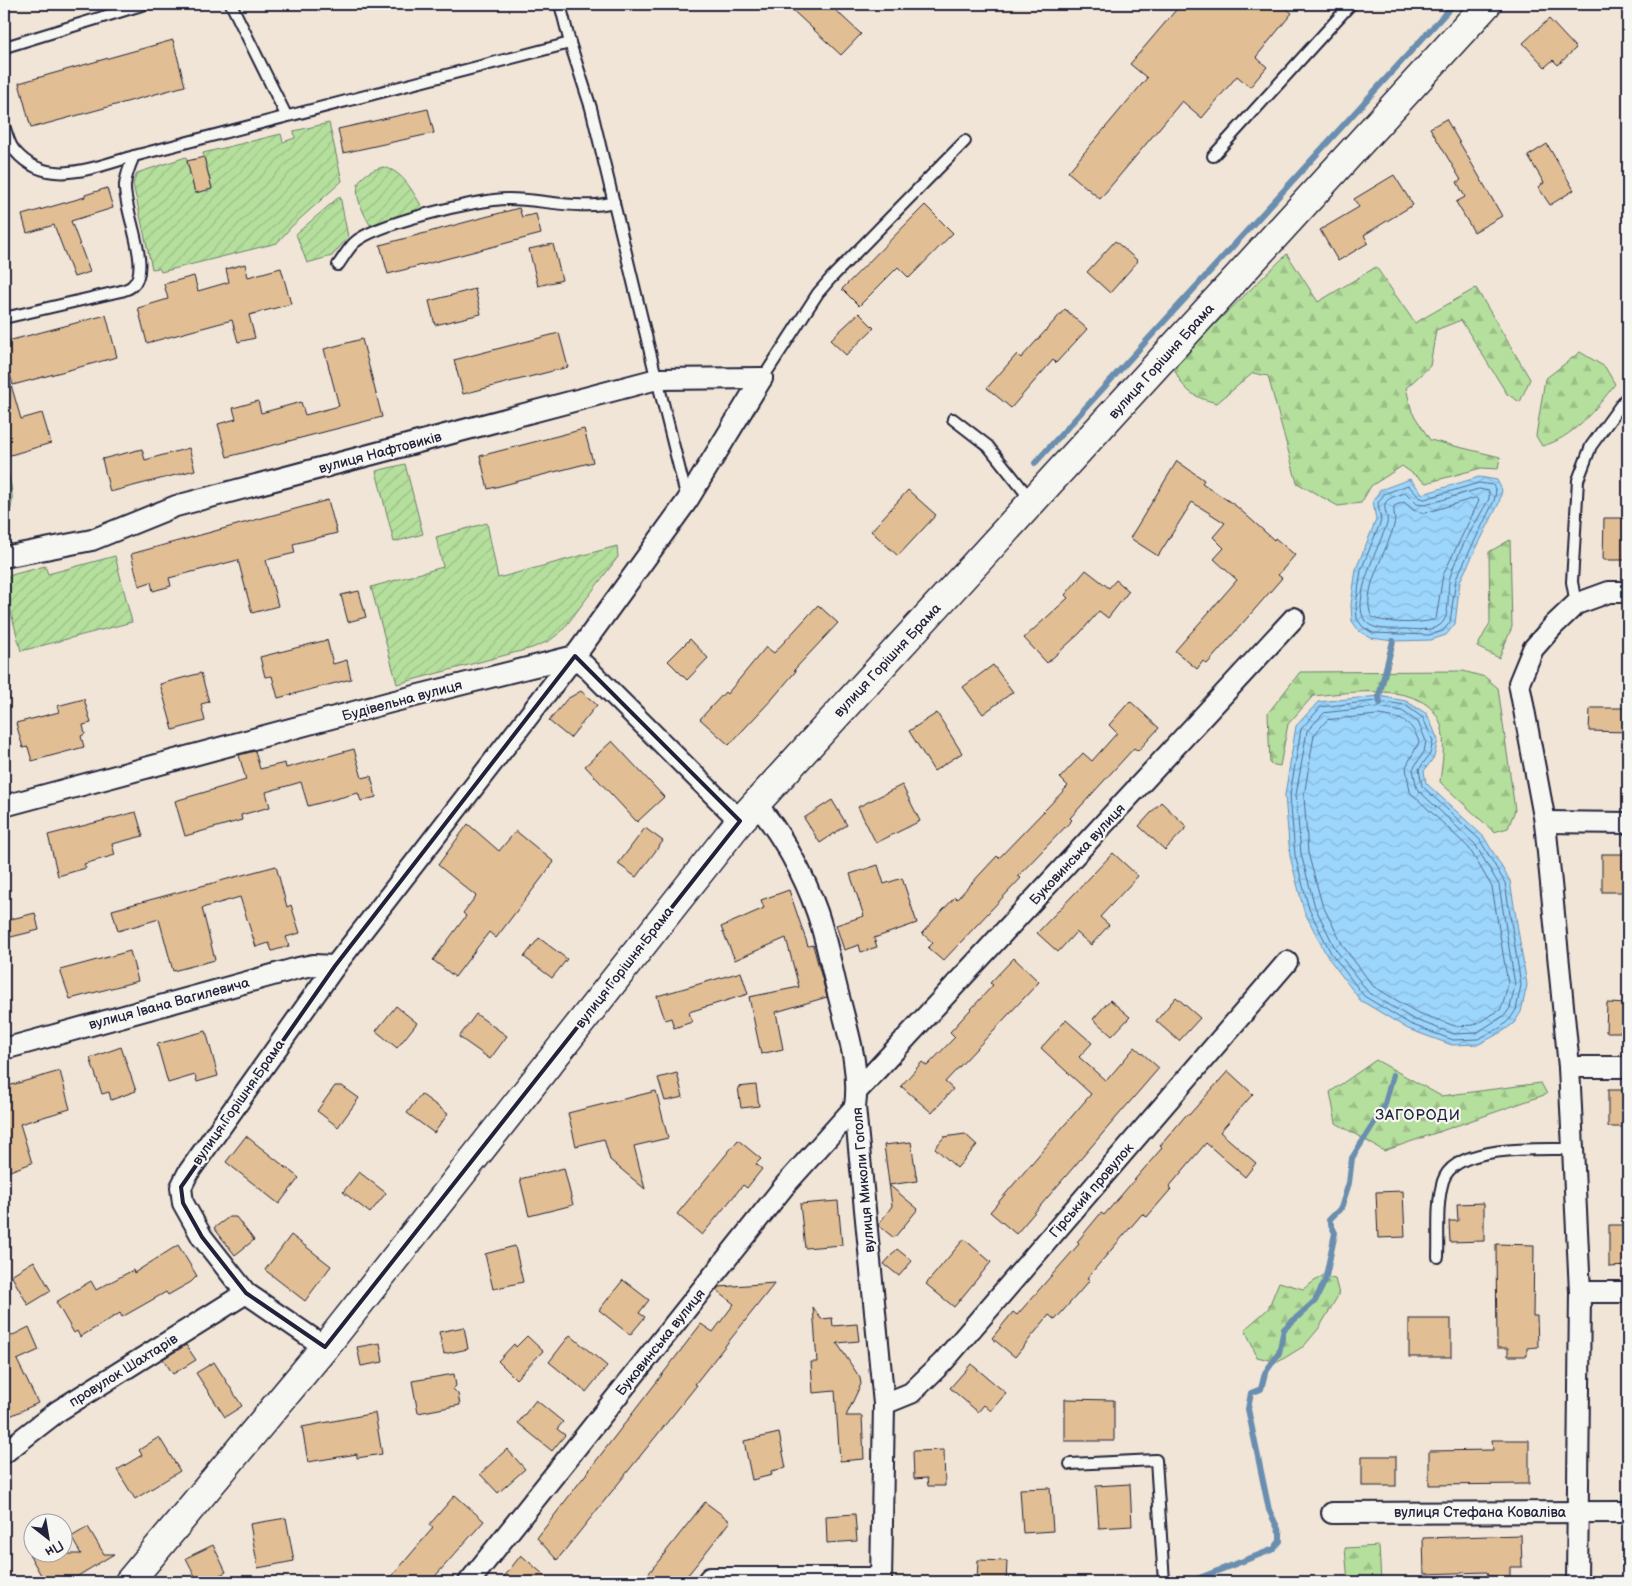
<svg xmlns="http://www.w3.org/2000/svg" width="1632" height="1586" viewBox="0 0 1632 1586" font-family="'Balsamiq Sans',sans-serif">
  <defs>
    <pattern id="forest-firs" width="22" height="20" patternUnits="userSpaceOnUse" patternTransform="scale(1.25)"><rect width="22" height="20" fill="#b5df9c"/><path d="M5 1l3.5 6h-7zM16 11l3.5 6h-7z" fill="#9bbf87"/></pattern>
    <pattern id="garden-furrows" width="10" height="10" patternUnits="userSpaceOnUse" patternTransform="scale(1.25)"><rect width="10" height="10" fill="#b5df9c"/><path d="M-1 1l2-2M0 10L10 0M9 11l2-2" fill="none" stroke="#9bbf87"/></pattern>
    <pattern id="water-waves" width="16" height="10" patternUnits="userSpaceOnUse" patternTransform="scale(1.25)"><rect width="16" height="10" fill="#9cd6fc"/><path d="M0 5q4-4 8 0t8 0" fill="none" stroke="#86b7d9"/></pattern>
  </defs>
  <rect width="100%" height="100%" fill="#f0e5d6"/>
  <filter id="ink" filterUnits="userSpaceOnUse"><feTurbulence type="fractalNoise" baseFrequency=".02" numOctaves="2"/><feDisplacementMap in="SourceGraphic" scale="10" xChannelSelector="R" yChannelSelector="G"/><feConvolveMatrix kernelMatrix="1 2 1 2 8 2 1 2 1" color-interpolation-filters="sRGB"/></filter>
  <g filter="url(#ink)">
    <g fill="url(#forest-firs)" stroke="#6c806c">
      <path d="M1287,254l31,48 58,-35 39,56 61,-35 54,91 -10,23 -13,-8 -46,-74 -25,10 -6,36 -24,22 6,24 18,28 70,17 -2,12 -17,-1 -55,15 -24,-17 -31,20 -10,17 -23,3 -41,-23 -29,-107 -15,-3 -36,30c-25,-6 -35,-13 -44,-38z"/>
      <path d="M1580,352l25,15 10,17c-18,24 -43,55 -73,62l-6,-10 9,-57z"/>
      <polygon points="1510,540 1512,627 1499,658 1477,647 1490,623 1489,552"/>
      <path d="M1463,671l22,6 13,11 17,122 -7,18 -14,4 -54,-50c2,-18 6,-40 1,-57 -14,-46 -93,-32 -128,-29l-25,28 -8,42 -10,-2 -2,-51 32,-41z"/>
      <polygon points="1376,1060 1441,1096 1541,1083 1547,1094 1384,1151 1336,1123 1330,1092"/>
      <polygon points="1322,1276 1335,1279 1339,1294 1319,1328 1304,1346 1278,1362 1257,1357 1245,1329 1268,1309 1279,1282 1303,1289"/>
      <polygon points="1379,1546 1381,1582 1348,1582 1345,1548"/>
    </g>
    <g fill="url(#garden-furrows)" stroke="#6c806c">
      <polygon points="329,123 342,181 291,227 277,243 161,272 159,268 152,269 133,184 137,173 186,157 195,193 212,188 203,153 281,134 283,142 295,138 294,131"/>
      <path d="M383,167c21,4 29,25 40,41l-53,17c-14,-26 -24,-48 13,-58z"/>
      <polygon points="340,196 348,237 332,256 307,263 296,234"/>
      <path d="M4,460c6,22 15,42 0,63z"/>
      <polygon points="405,464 423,534 394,542 376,471"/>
      <polygon points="487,523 498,578 617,546 618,557 562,631 549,641 532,648 397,684 371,587 443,567 436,537"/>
      <polygon points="115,556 132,622 21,651 4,586 4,577 45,566 48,574"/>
    </g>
    <g fill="url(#water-waves)" stroke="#6b8eaf">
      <polygon points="1479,477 1497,480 1502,490 1499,503 1460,581 1455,624 1446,635 1431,640 1393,641 1371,638 1359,631 1352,621 1351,605 1356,569 1376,520 1373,501 1380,490 1410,479 1423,494"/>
      <polygon points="1379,696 1406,701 1427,714 1438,740 1434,757 1424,771 1426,783 1484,837 1510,881 1527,985 1521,1012 1514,1023 1502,1032 1479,1044 1452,1045 1408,1029 1360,1000 1327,956 1304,911 1290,856 1285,795 1296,726 1318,702"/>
    </g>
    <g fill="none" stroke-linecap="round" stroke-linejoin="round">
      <g stroke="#536a88" stroke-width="1">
        <polygon points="1479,483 1493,485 1496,491 1494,501 1456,579 1450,622 1443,631 1429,635 1373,633 1363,627 1357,619 1356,605 1361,570 1381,521 1378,503 1384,494 1408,485 1419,497 1424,499"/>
        <path d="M1479,489l10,2v8c-14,25 -31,51 -39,78 -4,13 2,39 -10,48 -9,7 -26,4 -37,4 -11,0 -28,2 -37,-7 -17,-19 14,-78 21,-98 2,-7 -5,-16 -1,-22 3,-5 15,-8 20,-9l11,11 8,1z"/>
        <path d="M1476,498l3,3 -36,74 -7,44c-13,5 -52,5 -64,-2 -13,-24 17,-69 22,-92 2,-7 -1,-13 0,-19l10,-4 9,8 11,3z"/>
        <polygon points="1378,701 1405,705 1423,718 1433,741 1430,754 1419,769 1422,786 1480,840 1505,883 1521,985 1516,1010 1510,1019 1500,1028 1478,1039 1453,1040 1410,1024 1364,996 1331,953 1309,909 1295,855 1290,795 1301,729 1321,707"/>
        <polygon points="1378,707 1402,711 1418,722 1426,741 1424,752 1413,769 1417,789 1475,844 1499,885 1515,985 1510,1008 1505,1015 1476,1033 1454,1034 1413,1019 1368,992 1336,950 1315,907 1301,854 1296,795 1307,731 1324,713"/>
        <path d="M1378,715c22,3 33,4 41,27l-13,25 4,25 59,56 23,39 16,97 -5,20 -3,6 -26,15 -19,1 -39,-14 -43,-26 -30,-40 -21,-42 -14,-51 -4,-57 10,-61 13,-15z"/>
      </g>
      <g stroke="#6b8eaf" stroke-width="6">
        <polyline points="1035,463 1454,4"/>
        <polyline points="1380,703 1379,696 1393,641"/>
        <polyline points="1189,1582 1274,1549 1280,1541 1280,1533 1269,1510 1248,1409 1251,1393 1261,1389 1265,1373 1279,1353 1284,1329 1315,1301 1325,1281 1335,1233 1329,1220 1341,1208 1349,1183 1352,1158 1384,1107 1393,1075"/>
      </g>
    </g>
    <g fill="#e1be93" stroke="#22223b">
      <polygon points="786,4 829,4 861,34 841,55"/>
      <polygon points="1181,4 1281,4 1292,13 1256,57 1267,67 1250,87 1237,76 1202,118 1182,101 1100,199 1068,172 1147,78 1130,64"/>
      <polygon points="1549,19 1576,48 1558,65 1553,60 1545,67 1523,43"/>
      <polygon points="173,40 185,86 31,128 19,83"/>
      <polygon points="428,109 434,133 343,153 338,129"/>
      <polygon points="1446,119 1502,216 1474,232 1456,202 1465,197 1457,182 1461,180 1430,128"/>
      <polygon points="1547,144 1574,190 1550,205 1538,187 1544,183 1528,156"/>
      <polygon points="204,157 212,189 195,193 187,161"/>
      <polygon points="1394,175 1413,205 1364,235 1368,243 1338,261 1320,230 1359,207 1354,199"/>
      <polygon points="107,188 113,208 71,221 90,272 74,277 54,225 27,233 22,215 85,197 85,195"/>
      <polygon points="925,205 953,233 909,278 898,267 859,306 842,289"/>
      <polygon points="519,208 522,217 536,214 541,234 388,274 380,245"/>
      <polygon points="1115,241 1138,261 1110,293 1087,272"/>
      <polygon points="553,244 562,280 538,286 529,249"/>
      <polygon points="245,264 248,277 281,268 291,304 249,315 255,338 238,342 232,320 147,343 138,308 168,299 164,284 194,276 198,291 229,282 226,269"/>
      <polygon points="475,289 481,314 435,325 429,301"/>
      <polygon points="1065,309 1087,329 1056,363 1053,360 1011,408 987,388 1017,354 1021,358"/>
      <polygon points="859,313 874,328 846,355 830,340"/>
      <polygon points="106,315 117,357 13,385 4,352 4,342"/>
      <polygon points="559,333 568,367 463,394 454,360"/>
      <polygon points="362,339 382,417 227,457 218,424 236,419 233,408 258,401 261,413 301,402 305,415 339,406 324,349"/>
      <polygon points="4,378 9,378 21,419 42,413 51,443 4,457"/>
      <polygon points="584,429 593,462 488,489 480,456"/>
      <polygon points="189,448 195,470 110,492 102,459 142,449 145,460"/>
      <polygon points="1177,461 1204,480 1202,483 1236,506 1274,540 1275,538 1295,555 1278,575 1282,578 1207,664 1203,661 1197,669 1175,651 1237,580 1214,559 1224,548 1213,537 1225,523 1192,502 1158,556 1130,538"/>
      <polygon points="908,490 936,515 898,556 871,531"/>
      <polygon points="328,500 337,533 293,544 295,553 266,560 278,606 252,613 238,560 169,578 171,586 153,591 151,582 139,586 131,554"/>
      <polygon points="1604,518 1624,518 1624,521 1628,521 1628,560 1603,560"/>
      <polygon points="1086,570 1109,588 1116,580 1129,591 1108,618 1099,611 1080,633 1047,663 1024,638 1068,598 1065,595"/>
      <polygon points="359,591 366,617 348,622 341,595"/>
      <polygon points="818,605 838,623 794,670 796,671 773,698 729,745 700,719 725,692 727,694 766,647 774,653"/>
      <polygon points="690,639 708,658 687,680 668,661"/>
      <polygon points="327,640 333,664 347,660 351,679 278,698 272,676 265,677 260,657"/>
      <polygon points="993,665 1013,692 983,714 963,687"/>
      <polygon points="201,673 209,702 201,704 205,721 173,730 160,684"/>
      <polygon points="581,691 597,705 570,738 549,721 567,699"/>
      <polygon points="84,699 91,723 83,725 85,734 81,736 84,747 32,761 28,747 23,748 16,723 59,712 57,706"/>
      <polygon points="1130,701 1159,728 1138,751 1134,748 1070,818 1072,820 1018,876 1021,878 943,961 928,948 933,943 922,933 955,897 957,899 997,856 999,858 1068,786 1060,778 1083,753 1092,761 1117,733 1109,725"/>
      <polygon points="1590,708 1628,708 1628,732 1589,731"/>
      <polygon points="937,713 962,753 934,771 909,731"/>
      <polygon points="612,741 664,797 637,822 585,766"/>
      <polygon points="354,749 362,778 371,776 376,797 361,801 358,793 308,806 301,782 266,792 270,807 241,815 242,820 185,836 175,801 246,780 239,755 255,751 260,769 285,763 286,768"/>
      <polygon points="902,785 920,821 876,843 858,807"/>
      <polygon points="832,800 847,825 820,843 804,818"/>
      <polygon points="1161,802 1187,827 1165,850 1139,826"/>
      <polygon points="136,812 143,836 112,844 115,855 84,864 86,868 58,876 48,835"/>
      <polygon points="468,824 499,851 516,831 554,862 496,938 489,932 455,977 433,960 466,916 463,913 476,896 438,865"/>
      <polygon points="645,828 663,841 636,877 618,864"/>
      <polygon points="1113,853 1138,876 1100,917 1109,925 1091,945 1076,932 1058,952 1037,933"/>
      <rect x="1602" y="854" width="26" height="38"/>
      <polygon points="878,865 884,884 902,878 917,923 874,938 877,947 861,952 859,945 844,950 836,925 864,916 850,874"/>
      <polygon points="276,866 287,907 291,905 300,933 286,937 289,946 272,951 269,943 256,947 240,897 202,908 215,960 173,971 159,919 118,931 112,910"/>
      <polygon points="789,890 808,946 813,945 827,997 776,1012 783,1049 761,1054 749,997 799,987 786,938 735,960 721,927 764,908 761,900"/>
      <polygon points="35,913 39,930 7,938 4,921"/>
      <polygon points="539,938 567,959 552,978 524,957"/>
      <polygon points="130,951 138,981 70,999 60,970"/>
      <polygon points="1014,958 1039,982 945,1082 953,1089 932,1113 901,1086 922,1062 927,1066 955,1037 950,1032 993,985 990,983"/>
      <polygon points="741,972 748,994 689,1012 692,1022 674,1028 671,1018 665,1020 657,996"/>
      <polygon points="1176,997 1200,1018 1179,1041 1156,1021"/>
      <polygon points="1110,1000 1130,1017 1112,1036 1093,1019"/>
      <polygon points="1607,1003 1628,1004 1628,1032 1606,1032"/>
      <polygon points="396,1006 417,1023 397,1048 376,1031"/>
      <polygon points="476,1014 507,1036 490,1059 459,1037"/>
      <polygon points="1066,1020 1092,1043 1079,1057 1106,1081 1135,1047 1159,1068 1016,1234 990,1212 1091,1094 1041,1048"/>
      <polygon points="206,1031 218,1076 197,1082 195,1075 168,1083 157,1044"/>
      <polygon points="121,1047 136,1091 111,1100 109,1092 102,1094 90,1058"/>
      <polygon points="60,1071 70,1109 20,1124 32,1163 7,1172 4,1161 4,1085 8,1086"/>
      <polygon points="1228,1071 1253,1094 1220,1132 1256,1163 1245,1177 1206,1143 1169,1187 1171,1189 1147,1217 1142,1214 1087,1278 1090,1280 1055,1320 1049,1315 1015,1357 992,1338 1013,1312 1017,1315 1079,1244 1077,1242 1101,1213 1104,1215 1162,1148 1160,1146 1187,1114 1189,1115"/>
      <polygon points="677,1073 683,1097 665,1101 658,1078"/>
      <polygon points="756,1085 759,1106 741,1108 738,1087"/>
      <polygon points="335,1086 342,1086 359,1098 338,1127 317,1111"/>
      <rect x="1608" y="1090" width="20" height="37"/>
      <polygon points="656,1091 668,1138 634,1146 645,1189 610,1160 604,1139 576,1146 568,1113"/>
      <polygon points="421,1094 448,1114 434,1133 407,1113"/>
      <polygon points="965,1134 977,1145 957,1168 935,1148 944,1137"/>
      <polygon points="246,1136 299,1178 279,1204 226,1162"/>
      <polygon points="738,1140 761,1159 756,1164 762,1169 747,1188 743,1185 702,1235 677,1214"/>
      <polygon points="911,1142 917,1181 889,1185 918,1209 894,1238 878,1225 892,1206 884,1145"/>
      <polygon points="564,1168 573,1205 529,1216 520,1179"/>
      <polygon points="359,1172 386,1193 370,1213 343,1192"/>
      <polygon points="1403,1191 1405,1237 1378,1238 1376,1192"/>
      <polygon points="838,1201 842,1245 805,1248 800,1204"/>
      <polygon points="1484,1203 1484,1241 1450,1242 1449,1221 1458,1221 1457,1204"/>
      <polygon points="229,1217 236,1217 254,1240 235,1255 214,1228"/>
      <polygon points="1609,1225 1628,1225 1628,1266 1609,1267"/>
      <polygon points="291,1235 331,1266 305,1301 265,1270"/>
      <polygon points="964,1239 991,1262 954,1307 926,1284"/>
      <polygon points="1496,1244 1534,1245 1533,1316 1537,1316 1538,1347 1527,1348 1527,1356 1508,1356 1508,1348 1497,1348"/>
      <polygon points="178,1245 197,1276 191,1282 168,1295 166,1292 122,1317 120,1313 80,1337 77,1331 74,1333 56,1302 91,1281 96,1290 133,1270 134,1273"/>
      <polygon points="515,1246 523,1282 493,1289 485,1254"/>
      <polygon points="897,1249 912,1261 899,1276 884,1264"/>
      <polygon points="34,1261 51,1291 28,1305 11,1275"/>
      <polygon points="623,1280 649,1300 639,1313 645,1317 630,1335 599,1310"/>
      <polygon points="775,1283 695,1384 697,1385 557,1560 537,1538 701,1324 713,1332 734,1304 716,1290 719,1287"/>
      <polygon points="813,1307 821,1319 832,1318 833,1326 857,1324 859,1341 837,1343 860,1378 861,1384 846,1416 862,1416 864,1459 840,1461 835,1391 813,1393 811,1362 817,1362"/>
      <rect x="1409" y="1319" width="42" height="38"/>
      <polygon points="29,1327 39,1350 17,1360 38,1403 4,1419 4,1332 7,1338"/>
      <polygon points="464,1327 468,1349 444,1354 439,1332"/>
      <polygon points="570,1335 607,1366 586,1392 549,1362"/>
      <polygon points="527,1336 543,1351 516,1379 498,1361 514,1344 516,1347"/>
      <polygon points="380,1343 383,1362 361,1366 357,1347"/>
      <polygon points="186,1345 196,1360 173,1374 163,1359"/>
      <polygon points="214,1362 242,1406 225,1417 196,1373"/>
      <polygon points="971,1364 1006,1393 991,1411 984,1405 978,1412 950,1388"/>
      <polygon points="454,1374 456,1386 453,1389 458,1394 460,1405 418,1413 412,1381"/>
      <polygon points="1065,1399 1114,1400 1114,1441 1065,1441"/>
      <polygon points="536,1400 563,1422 557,1429 565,1435 552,1451 518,1423"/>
      <polygon points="375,1413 382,1454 357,1458 357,1454 308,1462 302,1427"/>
      <polygon points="779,1433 786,1468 771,1471 772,1475 752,1480 744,1441"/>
      <polygon points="159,1437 180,1471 135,1499 117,1470 142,1455 139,1450"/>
      <polygon points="1492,1440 1529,1440 1529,1484 1429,1485 1429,1451 1493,1450"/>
      <polygon points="507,1449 525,1469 498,1493 480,1474"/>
      <polygon points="944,1450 945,1486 928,1486 927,1478 914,1479 913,1451"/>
      <rect x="1362" y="1456" width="34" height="30"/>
      <polygon points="1130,1484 1132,1526 1099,1528 1096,1486"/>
      <polygon points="1050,1488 1053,1531 1023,1533 1020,1489"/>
      <polygon points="455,1495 484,1521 430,1582 387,1582 433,1528 429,1525"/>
      <polygon points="705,1502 730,1521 700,1560 682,1582 642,1582"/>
      <polygon points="855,1514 857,1541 827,1543 826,1516"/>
      <polygon points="286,1518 294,1561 258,1568 250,1524"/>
      <polygon points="88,1527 104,1554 114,1554 68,1582 45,1582 29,1554 81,1554 71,1537"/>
      <polygon points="1521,1535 1522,1567 1510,1567 1510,1576 1488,1576 1487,1572 1424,1574 1423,1538"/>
      <polygon points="213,1545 226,1572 206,1582 198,1582 186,1558"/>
      <polygon points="521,1555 552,1582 500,1582"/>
      <polygon points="978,1560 1007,1561 1006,1582 977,1582"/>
    </g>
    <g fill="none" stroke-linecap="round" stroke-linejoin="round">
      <defs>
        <g id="lane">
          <polyline points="231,4 286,115"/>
          <polyline points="560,4 570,43 591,108 657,381"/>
          <polyline points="4,51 5,47 145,4"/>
          <path d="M4,126c3,7 5,19 11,25 32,38 79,16 119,5"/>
          <polyline points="1213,156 1351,4"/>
          <path d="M338,265c5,-7 10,-16 16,-22 20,-19 124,-44 154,-44 35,0 72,12 106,3"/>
          <path d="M4,318l117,-27c3,-1 8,-2 11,-5 21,-17 -9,-76 -7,-101 1,-10 5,-20 9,-29l436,-113"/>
          <polyline points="657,379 687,499"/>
          <polyline points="761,381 818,293 831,278 965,141"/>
          <polyline points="953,419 988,446 1032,501"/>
          <polyline points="1576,604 1572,582 1578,480 1591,446 1628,395"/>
          <path d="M1438,1257c1,-25 -2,-52 5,-76 12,-38 99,-31 131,-32"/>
          <polyline points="1070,1464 1156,1460 1164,1582"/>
        </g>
        <g id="street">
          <polyline points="4,557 92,540 176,506 657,379 762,378"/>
          <path d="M755,803c25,27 50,74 62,109 10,29 15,60 23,89 9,35 20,69 15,106l29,297 -3,178"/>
          <polyline points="4,806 391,702 575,656 740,821"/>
          <polyline points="1545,822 1628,823"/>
          <polyline points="4,1049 298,968 313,965 335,966"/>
          <polyline points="1569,1067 1628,1067"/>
          <polyline points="858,1090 1294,618"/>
          <polyline points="1580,1292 1628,1292"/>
          <polyline points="325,1347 246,1293 202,1237 183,1203 181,1187 188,1173 335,966 575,656 687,501 762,378"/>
          <polyline points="884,1404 911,1393 943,1362 1287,962"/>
          <polyline points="4,1453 58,1411 246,1293"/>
          <polyline points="1332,1513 1628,1512"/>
          <polyline points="469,1582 786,1184 855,1107"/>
          <polyline points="707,1582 710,1578 881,1578"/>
          <polyline points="1577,1582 1580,1292 1569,1067 1545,822 1519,683 1533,649 1554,625 1576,604 1609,592 1628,592"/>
        </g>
        <polyline id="secondary" points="129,1582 325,1347 740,821 1487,4"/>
      </defs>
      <use href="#lane" stroke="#22223b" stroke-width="14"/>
      <use href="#street" stroke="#22223b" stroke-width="24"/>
      <use href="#secondary" stroke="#22223b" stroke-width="31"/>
      <use href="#lane" stroke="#f6f6f2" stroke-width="10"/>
      <use href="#street" stroke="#f6f6f2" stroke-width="20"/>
      <use href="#secondary" stroke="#f6f6f2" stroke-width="28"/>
    </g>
  </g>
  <path fill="none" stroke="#22223b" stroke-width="4" stroke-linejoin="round" d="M575,656l165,165 -415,526 -79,-54 -44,-56 -19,-34 -2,-16 154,-221z"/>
  <g text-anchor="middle" stroke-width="4.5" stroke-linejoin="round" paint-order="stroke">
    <g font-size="14" fill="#22223b" stroke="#f6f6f2">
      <text transform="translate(1161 361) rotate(-48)" y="5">вулиця Горішня Брама</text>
      <text transform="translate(380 452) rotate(-15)" y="5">вулиця Нафтовиків</text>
      <text transform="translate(887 660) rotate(-47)" y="5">вулиця Горішня Брама</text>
      <text transform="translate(402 700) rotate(-15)" y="5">Будівельна вулиця</text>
      <text transform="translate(1077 854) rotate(-47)" y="5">Буковинська вулиця</text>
      <text transform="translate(624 967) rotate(-52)" y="5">вулиця Горішня Брама</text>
      <text transform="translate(169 1003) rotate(-15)" y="5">вулиця Івана Вагилевича</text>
      <text transform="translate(238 1102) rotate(-55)" y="5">вулиця Горішня Брама</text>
      <text transform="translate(863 1180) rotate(-95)" y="5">вулиця Миколи Гоголя</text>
      <text transform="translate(1091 1190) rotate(-49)" y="5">Гірський провулок</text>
      <text transform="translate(660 1342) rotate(-51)" y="5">Буковинська вулиця</text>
      <text transform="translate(123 1370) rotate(-32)" y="5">провулок Шахтарів</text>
      <text x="1480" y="1517">вулиця Стефана Коваліва</text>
    </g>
    <g font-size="15" letter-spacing="1" fill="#22223b" stroke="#f6f6f2">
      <text x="1418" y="1120">ЗАГОРОДИ</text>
    </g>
  </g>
  <rect width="1632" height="1586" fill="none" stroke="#f6f6f2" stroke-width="20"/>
  <rect x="10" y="10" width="1612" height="1566" fill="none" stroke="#22223b" stroke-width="2" filter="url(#ink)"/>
  <g transform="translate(48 1538) rotate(149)"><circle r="24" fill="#f6f6f2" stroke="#a1a1a9"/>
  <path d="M0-4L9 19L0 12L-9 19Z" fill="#22223b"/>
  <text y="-8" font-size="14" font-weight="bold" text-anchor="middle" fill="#22223b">Пн</text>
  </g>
</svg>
